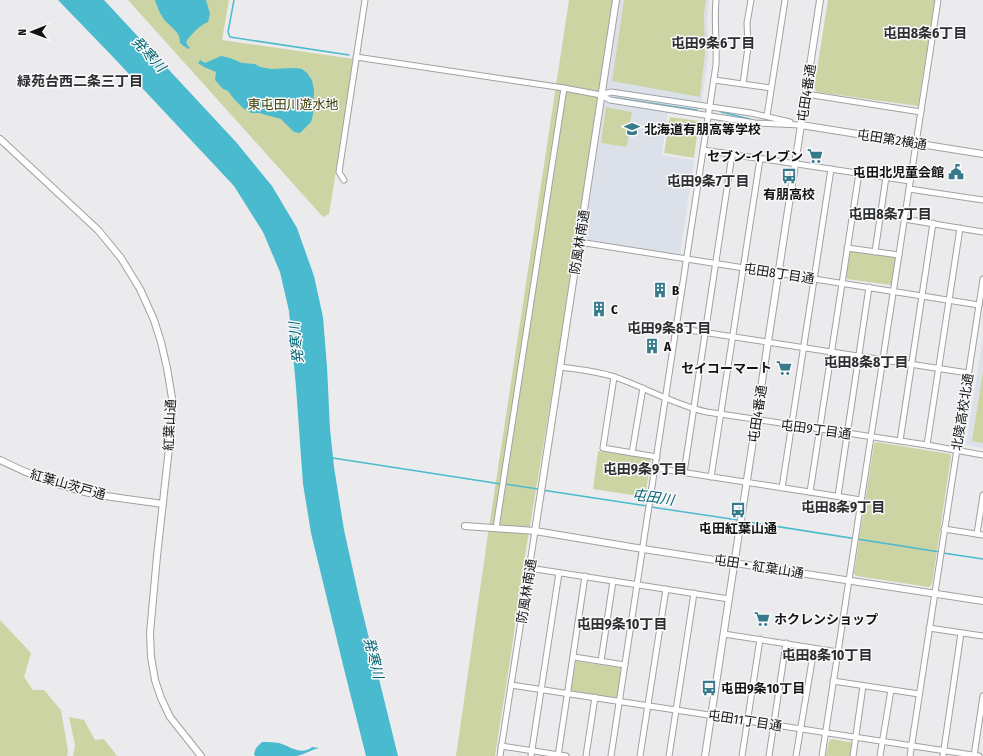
<svg xmlns="http://www.w3.org/2000/svg" width="983" height="756" viewBox="0 0 983 756" font-family="'Fira Sans Condensed','Noto Sans JP',sans-serif">
  <rect width="100%" height="100%" fill="#ebebed"/>
  <g fill="#dce1e9">
    <polygon points="619,0 709,0 707,22 709,50 702,102 670,98 662,155 694,160 680,255 583,239"/>
    <polygon points="983,337 983,448 966,445"/>
  </g>
  <g fill="#cdd4a4">
    <polygon points="128,0 229,0 222,40 354,59 329,214 323,217"/>
    <polygon points="569,0 614,0 567,295 563,327 519,592 512,648 495,756 456,756 488,534"/>
    <polygon points="624,0 706,0 704,14 705,54 700,97 612,81"/>
    <polygon points="828,0 935,0 918,106 817,92 814,88"/>
    <polygon points="606,107 632,112 627,147 601,143"/>
    <polygon points="670,117 699,121 694,158 664,153"/>
    <polygon points="851,250 894,257 896,260 892,284 890,285 847,279 846,277 849,252"/>
    <polygon points="983,371 983,443 972,441"/>
    <polygon points="876,442 950,454 951,456 932,584 929,587 856,576 854,573 874,444"/>
    <polygon points="598,451 651,458 645,497 593,489"/>
    <polygon points="0,620 31,653 24,677 33,690 44,690 61,710 68,751 67,756 0,756"/>
    <polygon points="576,661 621,668 617,698 571,691"/>
    <polygon points="69,717 84,720 95,740 104,739 117,756 73,756 75,745"/>
    <polygon points="831,739 850,742 852,743 850,756 826,756 829,741"/>
  </g>
  <g fill="#4abace">
    <polygon points="58,0 104,0 236,142 272,186 297,228 314,276 323,317 327,367 330,429 334,467 344,530 360,602 398,756 366,756 345,673 311,533 303,484 296,387 289,311 280,272 263,232 234,186 114,58"/>
    <path d="M155,0h51l4,14 -2,8c-8,3 -18,13 -22,20l2,4 2,2 -2,1 -8,-6c1,-12 -11,-16 -17,-25 -4,-6 -6,-12 -8,-18z"/>
    <polygon points="221,56 230,58 242,63 255,64 260,67 271,69 295,68 302,69 307,73 312,80 314,90 313,115 311,122 300,133 294,132 281,119 259,113 251,113 243,108 234,99 228,91 223,89 215,80 216,72 204,67 198,63 200,60 205,63"/>
    <path d="M262,742c6,0 12,0 17,1 10,3 23,13 33,4l7,1c-8,2 -14,6 -22,8h-42l-1,-2 2,-6z"/>
  </g>
  <g fill="none" stroke-linecap="round" stroke-linejoin="round">
    <g stroke="#4abace" stroke-width="1.5">
      <polyline points="234,0 228,32 230,37 349,55"/>
      <polyline points="616,98 697,110"/>
      <polyline points="721,112 750,119"/>
      <polyline points="333,458 501,484"/>
      <polyline points="505,484 538,489"/>
      <polyline points="542,490 647,506"/>
      <polyline points="651,507 738,520"/>
      <polyline points="742,521 940,552"/>
      <polyline points="943,553 983,559"/>
    </g>
    <defs>
      <g id="minor">
        <polyline points="356,57 564,88 496,528"/>
        <polyline points="714,80 771,88"/>
        <polyline points="743,84 748,47 747,23 751,0"/>
        <polyline points="564,88 601,95 610,100 755,123 801,125"/>
        <polyline points="806,94 921,112"/>
        <polyline points="601,95 611,92 751,113 790,122"/>
        <polyline points="767,116 785,0"/>
        <polyline points="703,150 910,181"/>
        <polyline points="344,180 339,172 365,0"/>
        <polyline points="909,189 983,200"/>
        <polyline points="904,219 983,232"/>
        <polyline points="579,242 979,305"/>
        <polyline points="847,248 899,255"/>
        <polyline points="875,252 886,177"/>
        <polyline points="676,328 968,373"/>
        <path d="M560,367c18,2 37,4 55,10 31,11 60,28 92,35l220,33 56,10"/>
        <polyline points="614,377 603,448 657,457"/>
        <polyline points="900,441 933,223"/>
        <polyline points="927,445 960,228"/>
        <polyline points="632,453 643,388"/>
        <polyline points="655,468 861,500"/>
        <polyline points="684,473 732,155"/>
        <polyline points="711,477 760,159"/>
        <polyline points="782,488 831,169"/>
        <polyline points="810,492 859,173"/>
        <polyline points="838,496 869,287"/>
        <polyline points="944,529 983,535"/>
        <polyline points="977,534 983,495"/>
        <polyline points="529,568 729,599"/>
        <polyline points="929,628 983,636"/>
        <polyline points="724,634 838,652"/>
        <polyline points="574,657 625,665"/>
        <polyline points="601,661 613,581"/>
        <polyline points="833,681 919,694"/>
        <polyline points="511,685 979,756"/>
        <polyline points="501,746 566,756"/>
        <polyline points="500,756 535,531"/>
        <polyline points="531,756 559,573"/>
        <polyline points="558,756 585,576"/>
        <polyline points="586,756 595,697"/>
        <path d="M611,756l105,-691c1,-22 -2,-44 0,-65"/>
        <polyline points="640,756 666,589"/>
        <polyline points="669,756 694,593"/>
        <polyline points="742,756 760,639"/>
        <polyline points="769,756 786,643"/>
        <polyline points="796,756 814,649"/>
        <polyline points="822,756 938,0"/>
        <polyline points="853,756 863,686"/>
        <polyline points="880,756 891,690"/>
        <polyline points="910,756 983,279"/>
        <polyline points="943,756 961,633"/>
        <polyline points="974,756 983,696"/>
      </g>
      <g id="tertiary">
        <polyline points="801,125 983,154"/>
        <polyline points="0,139 98,230 121,258 140,289 154,320 161,342 167,368 172,398 172,421 157,556 150,633 151,657 155,680 161,698 170,717 201,756"/>
        <path d="M0,460c28,14 59,26 89,33 24,5 49,7 74,11"/>
        <polyline points="465,526 535,531 643,549 983,601"/>
        <polyline points="535,531 616,0"/>
        <polyline points="705,756 820,0"/>
      </g>
    </defs>
    <use href="#minor" stroke="#a0a1a3" stroke-width="7"/>
    <use href="#tertiary" stroke="#a0a1a3" stroke-width="8"/>
    <use href="#minor" stroke="#fff" stroke-width="5"/>
    <use href="#tertiary" stroke="#fff" stroke-width="6"/>
  </g>
  <defs>
    <symbol id="school-bare" viewBox="-9 -9 18 18"><path d="M0-5L7-2L0 1L-7-2ZM-4 1L0 2.5L4 1V4Q0 6-4 4Z" fill="#377b8b" stroke="#f8f9fb" stroke-width="2.5" paint-order="stroke"/></symbol>
    <symbol id="supermarket-bare" viewBox="-9 -9 18 18"><path d="M-6-5.5h2.5l.6 2H6L4.5 2H-2.5L-4.4-4H-6ZM-1.5 3.2a1.3 1.3 0 1 0 .1 0ZM3 3.2a1.3 1.3 0 1 0 .1 0Z" fill="#377b8b" stroke="#f8f9fb" stroke-width="2.5" paint-order="stroke"/></symbol>
    <symbol id="civic-bare" viewBox="-9 -9 18 18"><path d="M-.6-6.5H3V-4.5H.6V-3L4-1V1h2V6H-6V1h2V-1L-.6-3ZM-1.2 2.5V6h2.4V2.5Z" fill="#377b8b" stroke="#f8f9fb" stroke-width="2.5" paint-order="stroke"/></symbol>
    <symbol id="bus-bare" viewBox="-9 -9 18 18"><path d="M-5-6H5V4H4V6H2V4H-2V6H-4V4H-5ZM-3.5-4V0h7V-4ZM-3.5 1.2v1.5H-2V1.2ZM2 1.2v1.5H3.5V1.2Z" fill="#377b8b" stroke="#f8f9fb" stroke-width="2.5" paint-order="stroke"/></symbol>
    <symbol id="building-bare" viewBox="-9 -9 18 18"><path d="M-4-6H4V6H1V3H-1V6H-4ZM-2.5-4.3h1.7v1.8h-1.7ZM.8-4.3h1.7v1.8H.8ZM-2.5-1h1.7V.8h-1.7ZM.8-1h1.7V.8H.8Z" fill="#377b8b" stroke="#f8f9fb" stroke-width="2.5" paint-order="stroke"/></symbol>
  </defs>
  <g fill-rule="evenodd">
    <use href="#school-bare" x="621" y="118" width="22" height="22"/>
    <use href="#supermarket-bare" x="804" y="145" width="22" height="22"/>
    <use href="#civic-bare" x="945" y="161" width="22" height="22"/>
    <use href="#bus-bare" x="778" y="165" width="22" height="22"/>
    <use href="#building-bare" x="649" y="279" width="22" height="22"/>
    <use href="#building-bare" x="588" y="298" width="22" height="22"/>
    <use href="#building-bare" x="641" y="335" width="22" height="22"/>
    <use href="#supermarket-bare" x="773" y="357" width="22" height="22"/>
    <use href="#bus-bare" x="727" y="499" width="22" height="22"/>
    <use href="#supermarket-bare" x="751" y="608" width="22" height="22"/>
    <use href="#bus-bare" x="698" y="677" width="22" height="22"/>
  </g>
  <g text-anchor="middle" stroke-width="3" stroke-linejoin="round" paint-order="stroke">
    <g font-size="13" fill="#121213" stroke="#f8f9fb">
      <text transform="translate(806 93) rotate(-81)" y="5">屯田4番通</text>
      <text transform="translate(892 139) rotate(9)" y="5">屯田第2横通</text>
      <text transform="translate(579 242) rotate(-81)" y="5">防風林南通</text>
      <text transform="translate(779 273) rotate(9)" y="5">屯田8丁目通</text>
      <text transform="translate(962 412) rotate(-81)" y="5">北陵高校北通</text>
      <text transform="translate(757 414) rotate(-81)" y="5">屯田4番通</text>
      <text transform="translate(169 425) rotate(-87)" y="5">紅葉山通</text>
      <text transform="translate(816 429) rotate(8)" y="5">屯田9丁目通</text>
      <text transform="translate(68 484) rotate(16)" y="5">紅葉山茨戸通</text>
      <text transform="translate(759 566) rotate(9)" y="5">屯田・紅葉山通</text>
      <text transform="translate(526 591) rotate(-81)" y="5">防風林南通</text>
      <text transform="translate(745 720) rotate(9)" y="5">屯田11丁目通</text>
    </g>
    <g font-size="13" fill="#3a3e00" stroke="#f8f9fb">
      <text x="293" y="109">東屯田川遊水地</text>
    </g>
    <g font-size="13" font-weight="bold" fill="#121213" stroke="#f8f9fb" text-anchor="start">
      <text x="644" y="134">北海道有朋高等学校</text>
      <text x="803" y="161" text-anchor="end">セブン-イレブン</text>
      <text x="944" y="177" text-anchor="end">屯田北児童会館</text>
      <text x="789" y="199" text-anchor="middle">有朋高校</text>
      <text x="672" y="295">B</text>
      <text x="611" y="314">C</text>
      <text x="664" y="351">A</text>
      <text x="772" y="373" text-anchor="end">セイコーマート</text>
      <text x="738" y="533" text-anchor="middle">屯田紅葉山通</text>
      <text x="774" y="624">ホクレンショップ</text>
      <text x="721" y="693">屯田9条10丁目</text>
    </g>
    <g font-size="14" font-weight="bold" fill="#2d2e2f" stroke="#f8f9fb">
      <text x="925" y="38">屯田8条6丁目</text>
      <text x="713" y="48">屯田9条6丁目</text>
      <text x="80" y="86">緑苑台西二条三丁目</text>
      <text x="708" y="186">屯田9条7丁目</text>
      <text x="890" y="219">屯田8条7丁目</text>
      <text x="669" y="333">屯田9条8丁目</text>
      <text x="866" y="367">屯田8条8丁目</text>
      <text x="645" y="474">屯田9条9丁目</text>
      <text x="843" y="512">屯田8条9丁目</text>
      <text x="622" y="629">屯田9条10丁目</text>
      <text x="827" y="660">屯田8条10丁目</text>
    </g>
    <g font-size="14" font-style="italic" fill="#006371" stroke="#f8f9fb">
      <text transform="translate(149 54) rotate(47)" y="5">発寒川</text>
      <text transform="translate(296 343) rotate(-96)" y="5">発寒川</text>
      <text transform="translate(653 497) rotate(9)" y="5">屯田川</text>
      <text transform="translate(374 658) rotate(76)" y="5">発寒川</text>
    </g>
  </g>
  <g transform="translate(32 32) rotate(269)" stroke="#f8f9fb" stroke-width="3" paint-order="stroke">
  <path d="M0-3L7 15L0 10L-7 15Z" fill="#121213"/>
  <text y="-6" font-size="11" font-weight="bold" text-anchor="middle" fill="#121213">N</text>
  </g>
</svg>
